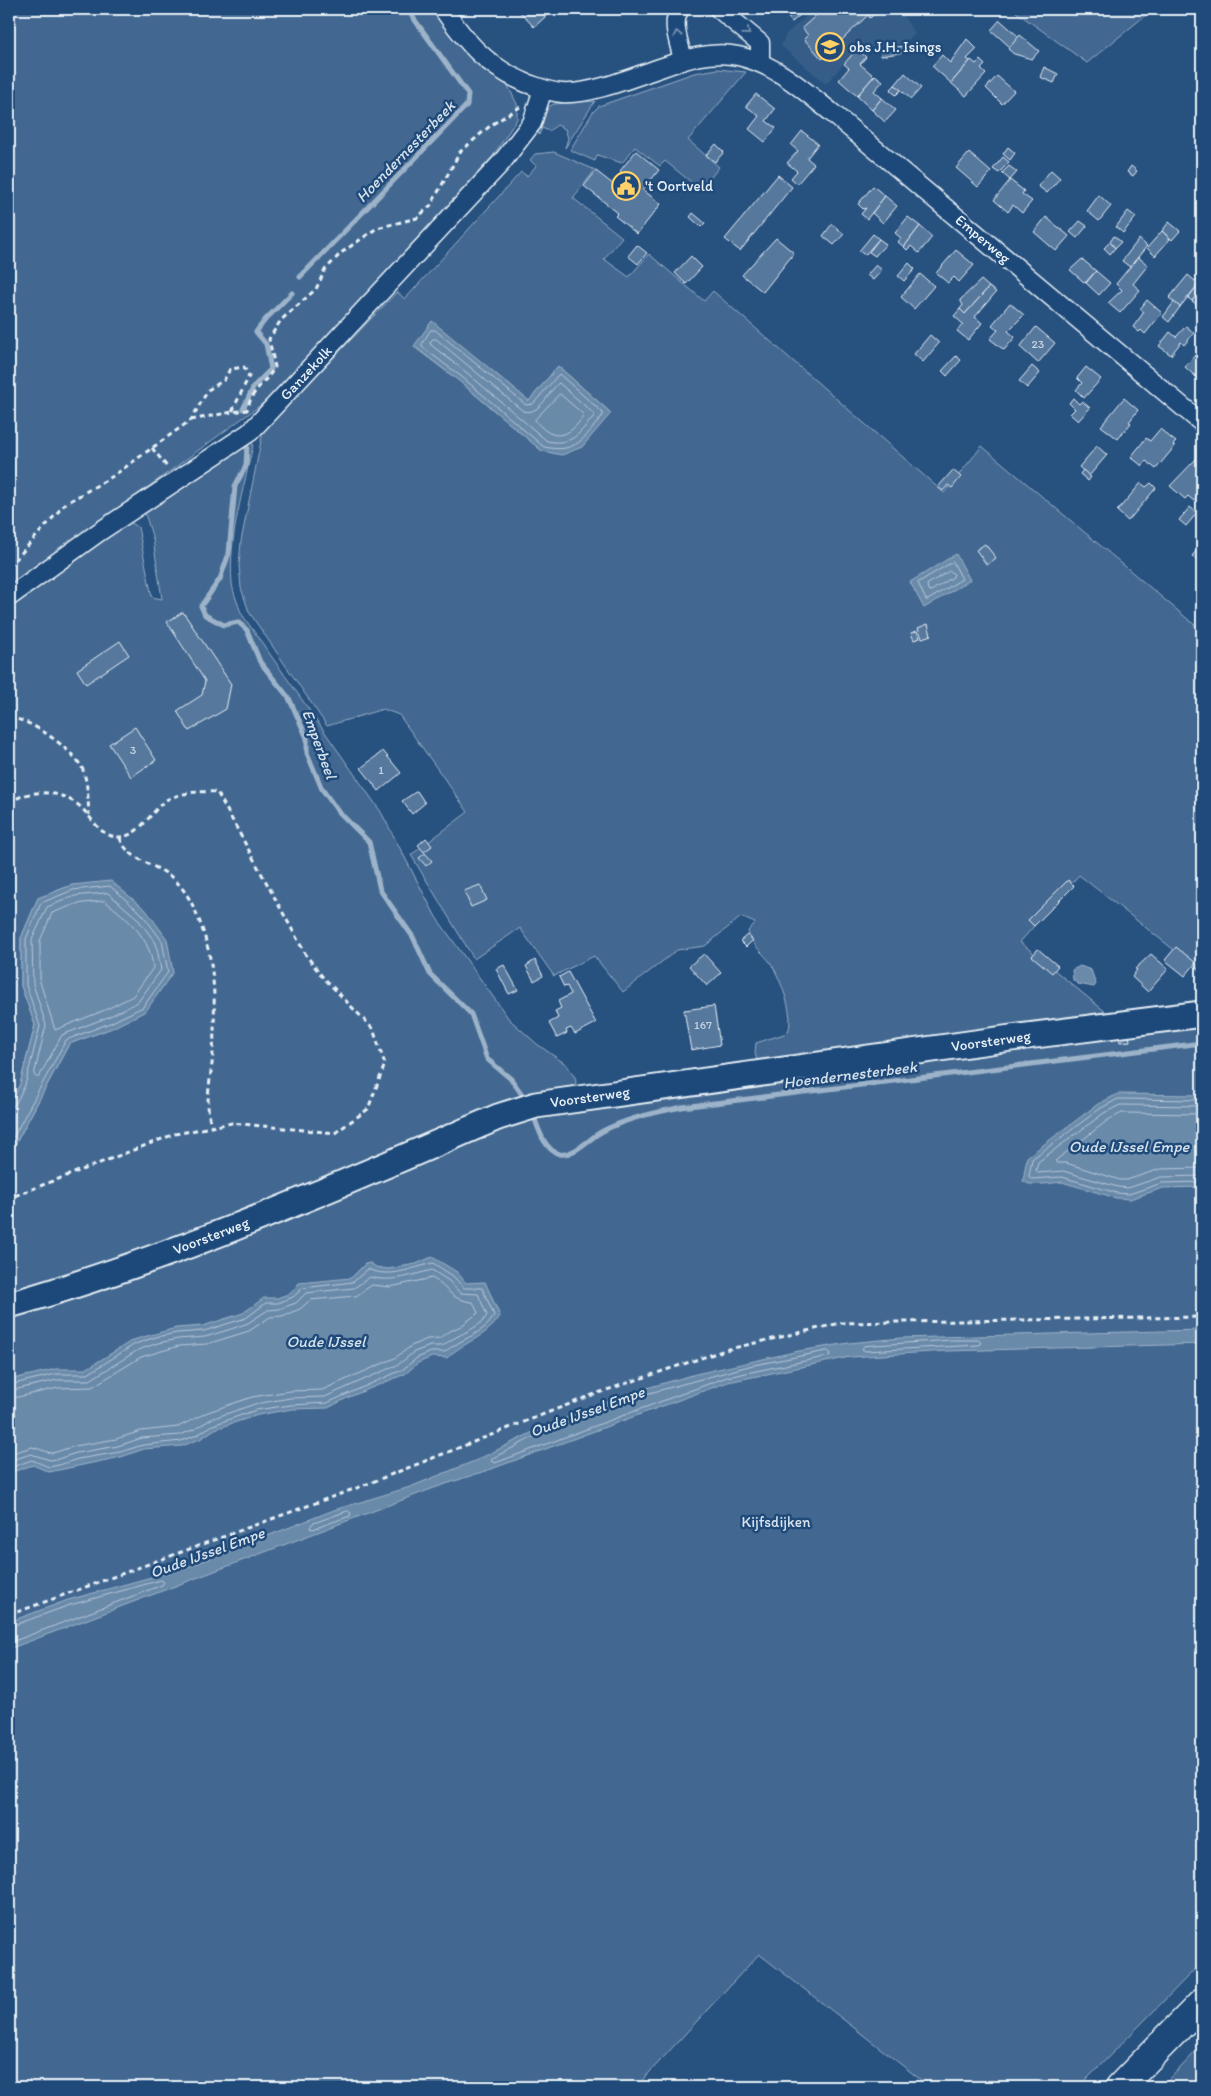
<svg xmlns="http://www.w3.org/2000/svg" width="1211" height="2096" viewBox="0 0 1211 2096" font-family="Itim,sans-serif">
  <rect width="100%" height="100%" fill="#27517f"/>
  <filter id="ink" filterUnits="userSpaceOnUse"><feTurbulence type="fractalNoise" baseFrequency=".02" numOctaves="2"/><feDisplacementMap in="SourceGraphic" scale="10" xChannelSelector="R" yChannelSelector="G"/><feConvolveMatrix kernelMatrix="1 2 1 2 8 2 1 2 1" color-interpolation-filters="sRGB"/></filter>
  <g filter="url(#ink)">
    <polygon fill="#355d88" points="814,9 899,9 915,34 904,43 860,49 858,47 826,84 781,46 786,34"/>
    <g fill="#436891" stroke="#96acc4" fill-rule="evenodd">
      <polygon points="9,9 433,9 459,43 487,72 508,86 517,104 517,119 493,156 269,399 9,588"/>
      <polygon points="1012,9 1151,9 1152,10 1087,63"/>
      <polygon points="718,69 746,72 688,140 719,167 701,190 665,161 660,166 635,147 622,163 597,155 595,161 570,150 593,112 599,106 694,73"/>
      <polygon points="595,101 565,148 568,138 565,129 557,125 549,131 542,128 539,135 536,125 548,107 554,104"/>
      <path d="M554,152l41,18 -22,28 49,39 -18,22 25,18 20,-23 55,47 9,-10 231,202 38,-47 220,185v159l-4,4 4,4v174l-123,-97 -59,67 93,76 -355,46 -3,-11 1,-10 31,-10c10,-14 -8,-58 -17,-71 -8,-10 -20,-19 -22,-31l7,-8 -14,-6 -36,29 -28,4 -54,42 -29,-36 -40,20 -34,-48 -46,31 -63,-104 57,-43 -69,-97 -16,-6 -56,17 -78,-114 -8,-24 -2,-22 2,-25 22,-110 134,-139 8,7 116,-127 6,4 9,-10 -6,-6 5,-6zM432,322l97,79 29,-35 53,47 -69,38 -83,-70 -45,-34z"/>
      <path d="M251,439l2,6c-9,44 -25,92 -21,138 1,10 6,20 9,30l140,199 55,105 73,102 28,25 30,21 9,14 -1,13 -566,206v-142l60,-112 43,-16 -40,-143 -34,13 -17,40v48l14,39 -15,59 -11,22v-498l116,-89 13,8 14,70 10,2 -9,-60 -10,-32z"/>
      <polygon points="1202,1021 1202,1962 1079,2087 930,2087 759,1954 636,2087 9,2087 9,1310 538,1112"/>
      <polygon points="1202,2045 1202,2087 1162,2087"/>
    </g>
    <g fill="#6b8aaa" stroke="#9db3c9">
      <polygon points="432,321 529,401 558,366 611,413 582,447 562,455 542,451 459,381 414,346"/>
      <polygon points="956,554 970,580 924,608 910,582"/>
      <polygon points="111,881 146,910 167,939 173,972 146,1011 112,1028 69,1044 9,1156 9,1106 20,1084 35,1025 21,986 21,938 38,898 72,885"/>
      <polygon points="1080,966 1091,970 1096,984 1094,987 1078,984 1073,980 1072,970"/>
      <polygon points="1118,1094 1202,1095 1202,1187 1163,1188 1130,1199 1116,1198 1062,1182 1044,1184 1029,1184 1023,1181 1027,1157 1098,1104"/>
      <path d="M432,1257l25,15 9,11 19,-1 15,34c-13,22 -36,25 -53,42l-15,-1 -14,6 -13,11 -58,24 -19,10 -36,1 -34,6 -43,14 -15,10 -18,7 -38,3 -23,8 -72,15 -16,-7 -24,8v-92l4,-2 43,-10h30l47,-29 43,-12 27,-2 40,-13 21,-15h13l14,-5 8,-10 52,-5 14,-14 5,-1 6,4 12,2 28,-5z"/>
      <polygon points="1202,1330 1202,1344 948,1351 850,1357 728,1382 494,1468 434,1488 9,1649 9,1622 68,1600 188,1567 334,1510 410,1487 477,1460 543,1427 633,1392 696,1374 799,1351 849,1343 901,1338"/>
    </g>
    <g fill="none" stroke-linecap="round" stroke-linejoin="round">
      <g stroke="#b6c8d9" stroke-width="1">
        <path d="M431,330h4l91,75 7,-1 26,-30 43,38 1,3c-19,23 -26,39 -59,32l-82,-70 -40,-30v-3z"/>
        <path d="M433,339h3l87,72c18,5 25,-20 36,-28l34,30 1,3c-15,18 -22,30 -47,25l-81,-69 -35,-27 -1,-2z"/>
        <path d="M560,394l24,21c-14,23 -32,28 -49,5z"/>
        <polygon points="953,562 962,579 928,600 926,600 918,583"/>
        <polygon points="950,571 954,574 953,577 931,591 928,590 927,585"/>
        <polygon points="108,893 137,918 156,943 161,970 138,1002 108,1017 62,1035 39,1077 36,1077 34,1075 46,1025 33,984 32,940 47,907 75,896"/>
        <path d="M105,901c23,18 46,37 48,67l-20,28 -28,14 -50,20 -15,-48v-41l12,-28 24,-9z"/>
        <polyline points="1202,1100 1118,1099 1101,1108 1032,1159 1029,1176 1031,1179 1062,1177 1117,1193 1129,1194 1162,1183 1202,1182"/>
        <polyline points="1202,1106 1120,1105 1104,1113 1038,1162 1036,1170 1038,1173 1063,1171 1118,1187 1128,1188 1161,1177 1202,1176"/>
        <polyline points="9,1107 15,1105 25,1085 40,1026 26,985 26,939 41,903 73,890 110,886 142,914 162,941 168,972 143,1007 110,1023 66,1040 9,1145"/>
        <polyline points="1202,1114 1122,1113 1108,1120 1055,1161 1057,1163 1066,1163 1120,1180 1127,1180 1160,1169 1202,1168"/>
        <polygon points="952,1340 979,1340 981,1343 979,1345 865,1351 862,1349 864,1346"/>
        <polygon points="828,1351 831,1354 829,1356 727,1377 495,1463 491,1461 493,1458 545,1431 635,1397 749,1366"/>
        <path d="M9,1385l47,-11h32l47,-30 21,-7 21,-4 27,-2 26,-8 16,-5 20,-15h12l15,-6 10,-9 50,-6 15,-13c22,10 43,-1 65,-6l20,13 11,12h18l12,27c-8,19 -35,24 -49,37h-14l-14,6 -15,12 -75,33 -36,2 -35,5 -43,15 -16,10 -16,6 -38,4 -23,7 -42,7 -19,6 -10,2 -17,-7 -23,8"/>
        <path d="M9,1391l48,-11h33l48,-30 20,-7 20,-4 27,-2 26,-8 17,-6 20,-13 11,-1 17,-6 10,-10 48,-5 16,-11c21,6 42,-2 62,-7l17,11 11,12 18,1 9,21c-6,14 -33,20 -44,31h-13l-16,6 -15,12 -74,33 -35,1 -35,6 -44,15 -16,10 -15,6 -38,3 -24,8 -42,7 -18,6 -8,1 -19,-6 -22,7"/>
        <path d="M9,1399l49,-11 34,-1 49,-30 38,-11 28,-2 42,-13 21,-14 12,-1 18,-7 10,-9 46,-4 16,-11 18,2 42,-9c18,11 18,22 41,24l5,11 -17,13 -15,7 -6,5 -13,1 -16,7 -16,12 -73,32 -32,1 -38,6 -44,15 -30,15 -37,4 -25,8 -41,7 -19,6 -5,1 -19,-6 -23,7"/>
        <polygon points="348,1511 351,1513 350,1516 313,1529 310,1528 312,1524"/>
        <polyline points="9,1627 70,1605 161,1580 164,1582 162,1585 9,1643"/>
      </g>
      <g stroke="#9db3c9" stroke-width="5">
        <polyline points="300,277 467,105 468,94 407,9"/>
        <polyline points="243,409 254,386 271,369 266,344 256,332 265,320 292,293"/>
        <polyline points="247,446 246,466 235,486 229,553 220,579 201,606 205,615 224,625 238,622 247,630 260,662 289,698 307,738 307,753 322,789 337,810 369,842 380,890 413,937 430,974 471,1014 487,1059 511,1079 526,1100"/>
        <path d="M533,1114c5,13 11,37 27,40 14,2 30,-16 41,-22 25,-14 53,-19 81,-25l520,-64"/>
      </g>
    </g>
    <g fill="#57789d" stroke="#e8f1f8">
      <polygon points="517,9 554,9 534,27"/>
      <polygon points="791,9 807,9 792,22 785,14"/>
      <polygon points="823,9 880,9 870,18 868,15 822,59 804,39 808,35 802,28"/>
      <polygon points="1000,20 1019,37 1010,47 991,30"/>
      <polygon points="1020,35 1039,51 1032,59 1014,54 1008,49"/>
      <polygon points="967,39 977,49 967,59 970,61 951,83 932,66 942,55 950,63"/>
      <polygon points="903,46 905,52 881,56 880,50"/>
      <polygon points="857,49 866,57 860,64 874,76 857,96 839,80 849,68 844,64"/>
      <polygon points="971,60 976,64 980,60 985,65 981,69 986,74 966,96 951,83"/>
      <polygon points="1044,67 1058,74 1054,83 1040,77"/>
      <polygon points="905,73 921,88 911,99 895,85"/>
      <polygon points="875,75 883,81 874,91 882,98 872,110 857,96"/>
      <polygon points="997,76 1014,91 1002,104 986,88"/>
      <polygon points="895,85 901,90 896,95 890,90"/>
      <polygon points="756,94 775,109 766,121 776,128 765,142 749,129 759,116 746,106"/>
      <polygon points="882,98 896,110 885,122 872,110"/>
      <polygon points="802,131 818,144 807,158 814,164 797,184 791,178 797,171 787,163 798,151 791,145"/>
      <polygon points="716,144 724,152 715,162 706,155"/>
      <polygon points="1008,147 1015,153 1010,160 1003,154"/>
      <polygon points="636,151 659,170 643,190 661,204 637,234 615,216 618,213 584,186 596,171 614,185 622,173 620,171"/>
      <polygon points="969,153 991,172 978,187 956,168"/>
      <polygon points="1003,157 1009,162 999,173 993,169"/>
      <polygon points="1009,166 1017,172 1010,180 1002,173"/>
      <polygon points="1131,166 1137,171 1133,176 1127,172"/>
      <polygon points="1051,170 1060,178 1047,193 1038,186"/>
      <polygon points="778,175 792,187 740,251 725,239"/>
      <polygon points="1010,180 1024,191 1022,194 1032,201 1022,213 1013,205 1008,212 994,200"/>
      <polygon points="873,186 885,196 867,219 861,214 866,208 863,209 858,204"/>
      <polygon points="1099,195 1111,206 1099,221 1087,211"/>
      <polygon points="885,196 897,206 883,223 872,213"/>
      <polygon points="1128,211 1136,217 1123,233 1116,227"/>
      <polygon points="693,213 705,223 701,227 690,217"/>
      <polygon points="908,217 920,226 904,247 898,242 901,238 895,233"/>
      <polygon points="1046,217 1069,236 1056,251 1034,232"/>
      <polygon points="1080,221 1087,226 1077,238 1070,232"/>
      <polygon points="1169,222 1180,231 1172,240 1162,231"/>
      <polygon points="832,224 844,234 834,245 823,236"/>
      <polygon points="920,226 932,237 919,253 911,246 907,250 904,247"/>
      <polygon points="1162,231 1170,239 1155,256 1147,248"/>
      <polygon points="873,234 879,239 865,255 859,251"/>
      <polygon points="1114,236 1121,242 1115,248 1110,242"/>
      <polygon points="776,238 794,253 763,292 742,275"/>
      <polygon points="879,239 886,244 875,256 869,252"/>
      <polygon points="1139,239 1147,246 1130,267 1122,261"/>
      <polygon points="1110,242 1115,248 1110,254 1104,248"/>
      <polygon points="637,245 647,253 638,264 628,256"/>
      <polygon points="956,250 974,265 959,282 954,277 948,283 936,273"/>
      <polygon points="691,256 702,267 686,284 675,273"/>
      <polygon points="1138,257 1148,265 1133,284 1140,290 1120,313 1108,303 1122,290 1116,284"/>
      <polygon points="1082,259 1096,271 1085,283 1070,270"/>
      <polygon points="909,263 915,269 904,281 898,276"/>
      <polygon points="876,265 882,270 873,280 867,275"/>
      <polygon points="1096,271 1110,283 1099,295 1086,283"/>
      <polygon points="920,274 934,286 914,309 901,297"/>
      <polygon points="1188,275 1195,281 1198,278 1201,281 1180,307 1169,298"/>
      <polygon points="981,280 989,287 965,314 960,309 963,305 960,300"/>
      <polygon points="1201,281 1202,288 1192,301 1188,298"/>
      <polygon points="989,287 996,292 975,317 982,323 968,340 957,331 963,324 954,316 960,309 965,314"/>
      <polygon points="1202,288 1202,302 1199,306 1192,301"/>
      <polygon points="1147,300 1162,313 1145,334 1141,330 1139,332 1133,327 1144,312 1140,309"/>
      <polygon points="1174,302 1180,307 1169,322 1163,317"/>
      <polygon points="1010,303 1024,315 1008,331 1015,337 1004,350 990,339 998,330 992,325"/>
      <polygon points="1186,326 1194,333 1184,345 1181,342 1171,355 1159,346 1170,332 1176,337"/>
      <polygon points="1036,327 1055,343 1038,363 1020,347"/>
      <polygon points="930,335 939,343 923,362 914,354"/>
      <polygon points="1195,355 1201,360 1202,358 1202,369 1196,377 1185,367"/>
      <polygon points="956,356 961,360 947,376 942,371"/>
      <polygon points="1032,366 1040,373 1027,388 1019,381"/>
      <polygon points="1086,367 1101,379 1084,398 1076,390 1082,383 1077,378"/>
      <polygon points="1073,398 1079,404 1082,401 1090,408 1078,421 1070,414 1075,409 1069,403"/>
      <polygon points="1124,398 1138,410 1129,422 1131,423 1118,439 1101,426"/>
      <polygon points="1160,429 1176,442 1173,445 1175,446 1156,469 1146,461 1142,466 1131,457 1146,438 1150,441"/>
      <polygon points="1097,446 1107,455 1089,476 1079,467"/>
      <polygon points="1197,458 1202,463 1202,491 1194,501 1188,496 1185,499 1170,486"/>
      <polygon points="953,470 961,477 952,488 948,485 943,491 938,487"/>
      <polygon points="1083,470 1091,477 1088,481 1080,474"/>
      <polygon points="1141,483 1146,487 1151,483 1156,488 1128,521 1117,511"/>
      <polygon points="1190,507 1197,513 1186,526 1179,520"/>
      <polygon points="985,544 996,558 987,565 976,550"/>
      <polygon points="1202,544 1202,564 1192,556"/>
      <polygon points="183,612 231,684 226,709 189,731 177,711 202,695 205,681 167,622"/>
      <polygon points="928,624 931,635 922,638 918,628"/>
      <polygon points="917,631 920,638 914,640 911,633"/>
      <polygon points="120,641 129,655 86,684 77,670"/>
      <polygon points="135,727 156,760 131,777 109,744"/>
      <polygon points="383,751 401,773 379,791 361,768"/>
      <polygon points="417,791 425,803 412,814 402,801"/>
      <polygon points="426,838 432,846 424,852 418,845"/>
      <polygon points="425,853 432,861 426,866 419,858"/>
      <polygon points="1068,880 1074,886 1034,926 1028,920"/>
      <polygon points="480,885 487,900 471,907 464,891"/>
      <polygon points="747,935 753,940 746,947 740,941"/>
      <polygon points="1176,947 1196,963 1185,976 1165,960"/>
      <polygon points="1038,949 1058,966 1052,973 1032,956"/>
      <polygon points="704,954 721,973 707,986 689,966"/>
      <polygon points="1151,954 1168,969 1148,992 1132,977 1137,970 1135,969"/>
      <polygon points="535,960 543,976 534,981 526,966"/>
      <polygon points="504,965 518,990 509,994 496,969"/>
      <polygon points="568,972 596,1023 575,1034 571,1028 566,1030 567,1033 557,1038 549,1023 558,1018 555,1011 561,1008 558,1001 571,994 567,986 564,987 559,977"/>
      <polygon points="714,1006 720,1045 691,1050 684,1010"/>
      <polygon points="1129,1034 1130,1041 1120,1042 1119,1035"/>
    </g>
    <g fill="none" stroke-linecap="round" stroke-linejoin="round">
      <defs>
        <g id="street">
          <path d="M443,9c24,34 43,57 83,74 12,4 23,9 36,10 27,2 69,-15 95,-24 26,-9 53,-19 81,-13 37,8 64,33 93,56l371,311"/>
          <path d="M680,9c-10,13 0,36 3,51"/>
          <polyline points="719,9 760,43 760,62"/>
          <polyline points="9,597 99,532 250,432 502,162 532,123 543,89"/>
        </g>
        <path id="secondary" d="M9,1305c168,-48 328,-119 489,-188l38,-12 475,-67 191,-24"/>
        <polyline id="primary" points="1120,2087 1202,2003"/>
      </defs>
      <use href="#street" stroke="#e8f1f8" stroke-width="21"/>
      <use href="#secondary" stroke="#e8f1f8" stroke-width="29"/>
      <use href="#primary" stroke="#e8f1f8" stroke-width="31"/>
      <g stroke="#e8f1f8" stroke-width="3" stroke-dasharray="5 4" stroke-linecap="butt">
        <polyline points="191,420 232,412"/>
        <polyline points="152,448 168,468"/>
        <path d="M9,567l56,-63 48,-28 78,-56 17,-30 16,-10 6,-11 14,-2 5,9 -17,36 15,-2c6,-23 17,-25 28,-43l-6,-28 12,-19 35,-31 9,-19 16,-17 36,-25 40,-10 14,-13 29,-53 31,-27 29,-18"/>
        <path d="M9,718c21,0 61,30 72,48 7,12 7,36 8,49"/>
        <path d="M9,803c20,-14 47,-14 68,1 14,10 21,32 40,33 23,2 37,-31 51,-38 16,-7 33,-8 49,-7l89,163 15,20 52,54 12,35 -17,45 -33,24 -103,-10 -57,11 -166,64"/>
        <path d="M120,838c8,22 33,25 50,38 20,15 31,46 37,69 9,34 8,72 6,107 -1,24 -10,52 -1,75"/>
        <polyline points="9,1615 362,1486 595,1394 725,1350 841,1323 1202,1317"/>
      </g>
      <use href="#street" stroke="#1f4a7a" stroke-width="18"/>
      <use href="#secondary" stroke="#1f4a7a" stroke-width="25"/>
      <use href="#primary" stroke="#1f4a7a" stroke-width="28"/>
    </g>
    <defs><path id="oneway-chevron" d="M-2-3.5L2.5 0L-2 3.5" fill="none" stroke-width="1.6" stroke-linecap="round" stroke-linejoin="round" transform="scale(1.25)"/></defs>
    <g stroke="#6f8dac">
      <use href="#oneway-chevron" transform="translate(747 32) rotate(40)"/>
      <use href="#oneway-chevron" transform="translate(677 34) rotate(-102)"/>
    </g>
  </g>
  <defs>
    <symbol id="school-ring" viewBox="-11 -11 22 22"><circle r="9.5" fill="#1f4a7a" stroke="#ffd166" stroke-width="1.5"/><path d="M0-5L7-2L0 1L-7-2ZM-4 1L0 2.5L4 1V4Q0 6-4 4Z" fill="#ffd166"/></symbol>
    <symbol id="civic-ring" viewBox="-11 -11 22 22"><circle r="9.5" fill="#1f4a7a" stroke="#ffd166" stroke-width="1.5"/><path d="M-.6-6.5H3V-4.5H.6V-3L4-1V1h2V6H-6V1h2V-1L-.6-3ZM-1.2 2.5V6h2.4V2.5Z" fill="#ffd166"/></symbol>
  </defs>
  <g fill-rule="evenodd">
    <use href="#school-ring" x="814" y="31" width="32" height="32"/>
    <use href="#civic-ring" x="610" y="170" width="32" height="32"/>
  </g>
  <g text-anchor="middle" stroke-width="5" stroke-linejoin="round" paint-order="stroke">
    <g font-size="12" fill="#c4d3e1">
      <text x="1038" y="348">23</text>
      <text x="133" y="754">3</text>
      <text x="381" y="774">1</text>
      <text x="703" y="1029">167</text>
    </g>
    <g font-size="15" fill="#e8f1f8" stroke="#1f4a7a" text-anchor="start">
      <text x="849" y="52">obs J.H. Isings</text>
      <text x="645" y="191">'t Oortveld</text>
    </g>
    <g font-size="15" fill="#e8f1f8" stroke="#1f4a7a">
      <text transform="translate(983 239) rotate(40)" y="5">Emperweg</text>
      <text transform="translate(306 373) rotate(-47)" y="5">Ganzekolk</text>
      <text transform="translate(991 1041) rotate(-8)" y="5">Voorsterweg</text>
      <text transform="translate(590 1097) rotate(-8)" y="5">Voorsterweg</text>
      <text transform="translate(211 1236) rotate(-21)" y="5">Voorsterweg</text>
    </g>
    <g font-size="15" fill="#d8e3ee" stroke="#1f4a7a">
      <text x="776" y="1527">Kijfsdijken</text>
    </g>
    <g font-size="16" font-style="italic" fill="#d5e2ec" stroke="#1f4a7a">
      <text transform="translate(405 151) rotate(-46)" y="6">Hoendernesterbeek</text>
      <text transform="translate(320 744) rotate(70)" y="6">Emperbeel</text>
      <text transform="translate(850 1074) rotate(-7)" y="6">Hoendernesterbeek</text>
      <text x="1129" y="1152">Oude IJssel Empe</text>
      <text x="326" y="1347">Oude IJssel</text>
      <text transform="translate(587 1411) rotate(-20)" y="6">Oude IJssel Empe</text>
      <text transform="translate(207 1552) rotate(-20)" y="6">Oude IJssel Empe</text>
    </g>
  </g>
  <rect width="1211" height="2096" fill="none" stroke="#1f4a7a" stroke-width="30"/>
  <rect x="15" y="15" width="1181" height="2066" fill="none" stroke="#e8f1f8" stroke-width="2" filter="url(#ink)"/>
</svg>
